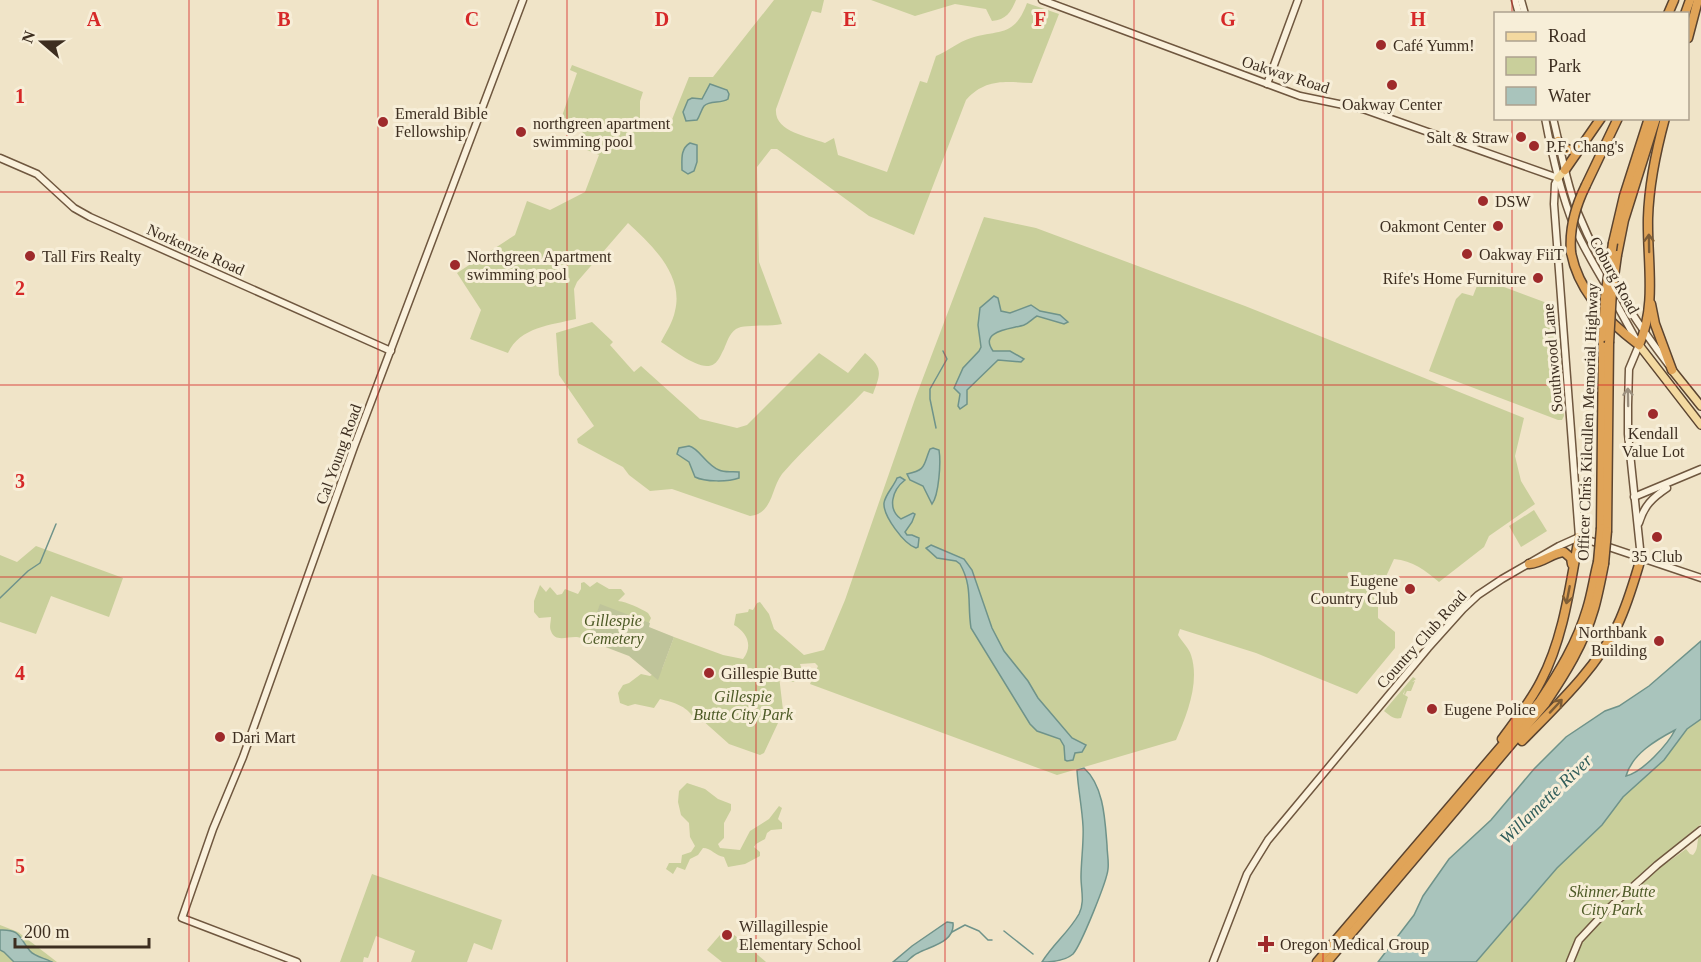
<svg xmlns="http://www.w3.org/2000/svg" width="1701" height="962" viewBox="0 0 1701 962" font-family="Georgia,serif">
  <rect width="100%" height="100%" fill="#f0e4c8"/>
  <g fill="#c9cf9b">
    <path d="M774,0h50l-3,13 -9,-2 -36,98c-2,23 32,27 49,34l9,-5 4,17 49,17 33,-91 7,2 9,-27c12,-5 22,-14 35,-18 29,-9 43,0 56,-35l32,11 -27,69c-27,-1 -46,-5 -66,17l-52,135 -45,-19 -92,-67h-6l-14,18 2,95 23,62c-14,3 -38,0 -46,5 -7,5 -9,13 -12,20 -3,5 -5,12 -10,15 -13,9 -41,-15 -53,-22 5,-10 12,-20 14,-31 9,-36 -23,-66 -47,-88l-51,59 -3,7 2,30c-25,6 -56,8 -68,34l-38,-14 11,-29 -24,-37 58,-38 12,-34 23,9 35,-18 14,-37 -12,-5 -6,-24 -20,-7 16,-46 -7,-3 2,-5 71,27 -3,9v20l27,11 22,-55h24z"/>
    <path d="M871,0h145c-5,12 -10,20 -24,21l-6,-12 -31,-5 -40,12z"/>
    <path d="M984,217l52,11 209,78 279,112 -9,38 6,25 14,23 -46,32 -5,11 -45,35c-14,-12 -26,-21 -45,-23l-16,35v24l17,14v16l-38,46 -101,-41 -76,-24 -2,6c4,7 11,13 13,20 9,27 -4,60 -15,85l-119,35 -247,-91 8,-18 -3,-3 -15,1 3,9 -5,3 -3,6h-10l-6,-6 4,34 3,3 -8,10 -14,30 -4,2 -31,-11 -28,-25 -7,-1c-9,-13 -19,-15 -34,-19l-6,9 -19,-4 -7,2 -8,-3 -2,-10 5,-8 6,-2 12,-9 9,2 12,-7 12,-32 49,18 20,4c11,-14 3,-27 -9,-34l2,-11 12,-2 1,-3 4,1 4,-7 3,-1 9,12 5,15 30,26 20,-5 21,-50 70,-201z"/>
    <polygon points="1480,278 1555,306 1564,416 1562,420 1558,420 1429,371 1456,299 1462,293 1473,296"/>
    <path d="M592,322l21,20 -3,3 24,27 7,-6 59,53 37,9 10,-3 72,-72 29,20 17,-20c18,15 16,20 8,41l-9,-3c-27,28 -57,54 -82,83 -11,14 -9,40 -32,42l-78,-27 -22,2 -21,-16 -6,-8 -45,-24 -1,-4 17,-13 -35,-51 -3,-42z"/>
    <polygon points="1534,510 1547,531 1521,547 1509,526"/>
    <polygon points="36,546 123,578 109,617 51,596 36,634 0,622 0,555 17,562"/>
    <path d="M584,582l6,5 7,-5 12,7h12l4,5 -7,7c9,1 22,7 30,12l3,5 -4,9 -47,-16 -6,5 2,6 -1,20c-7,1 -11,-4 -18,-5 -9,-1 -22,6 -26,-6 -2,-4 0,-9 0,-14l-12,1 -5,-6v-11l6,-16 6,7 4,-5 7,8 5,-1 3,-5 13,5 3,-5v-6z"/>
    <path d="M1413,677l3,2 -4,3 3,-1 -4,10h-4l-2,4 -1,-1 1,-4 -2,4 5,3 -7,21c-7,2 -12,-3 -17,-7z"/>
    <path d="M1701,719v105l-42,35 9,3 18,-13 4,5 3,1c7,-7 2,-15 8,-22v129h-225l81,-94 45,-43 21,-28 41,-37 23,-31z"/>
    <path d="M687,783l18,6 13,10 13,5v6l-7,13v15l-6,6 2,4 20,2 10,-19 19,-12 10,-13 3,2 -4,11 4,4v6l-11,1 -4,3 -2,6 -9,5 -2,3 6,5v4l-15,8 -17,3 -4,-10c-8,-1 -13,-9 -21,-9l-5,7 -8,4 -5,11 -8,-3 -4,7 -7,-5 3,-6h12l1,-8 9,-3 4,-6 -5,-9 -1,-14 -8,-8 -3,-13 1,-11z"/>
    <polygon points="372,874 502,920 492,950 474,943 467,962 411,962 415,951 376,936 368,958 364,957 363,962 340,962"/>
    <polygon points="0,925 18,932 57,962 0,962"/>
    <polygon points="726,928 766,962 722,962 707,950"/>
  </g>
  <polygon fill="#bfc49a" points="600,604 650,623 649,627 674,637 658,680 629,656 587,640"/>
  <g fill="#a9c4bc" stroke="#6f938a" stroke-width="1.5" fill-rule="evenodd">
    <path d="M710,84l17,6 2,4 -1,5c-7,5 -18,1 -24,7 -3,4 -4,10 -7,14l-11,1 -3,-9 5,-12 4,-2 10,1z"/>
    <path d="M690,143l7,2v17l-3,9 -6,3 -6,-4c0,-10 -2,-21 8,-27z"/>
    <path d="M994,296l4,2 3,13 9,2 21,-8 9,6 20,4 8,7 -4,2 -27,-8c-5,3 -8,7 -13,9 -11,4 -46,5 -31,26h17l14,8 -3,3 -23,-2 -31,30v14l-7,5 -2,-3 2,-12 -6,-6 9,-20 16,-17 2,-4 -3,-22 2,-17z"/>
    <path d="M689,446c10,2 17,19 30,24 6,3 13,1 20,2v6c-11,4 -34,4 -44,-1l-6,-15 -12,-8 2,-6z"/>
    <path d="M933,448l6,2c2,12 0,45 -7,54l-9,-18 -13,-6 -3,-6c20,-4 16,-9 23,-25z"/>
    <path d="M900,477l5,3c-13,10 -18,29 -4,39l12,-6 2,1 -3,8 -7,10 2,3h5l7,3 -1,9 -2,1c-12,-4 -33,-32 -32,-45 1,-8 10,-17 13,-25z"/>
    <path d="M931,545l33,14 8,11 20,58 12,23 24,30 10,17 34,40 14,7 -4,7 -7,1 -2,7 -6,1 -2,-1 -1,-14 -4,-7 -23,-8 -7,-7 -59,-96c-4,-25 2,-41 -11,-64l-4,-3 -19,-3 -11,-10z"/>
    <path d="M1701,641v78l-14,10 -23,31 -41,37 -21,28 -45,43 -81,94h-98l36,-47 9,-19 26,-37 42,-39 43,-51 32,-32 39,-26 14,-5 30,-20zM1675,730c-7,14 -32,42 -49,46 6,-22 30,-36 49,-46z"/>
    <path d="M1084,768c20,18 21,52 23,77 0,8 2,16 1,24 -1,12 -27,76 -35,85 -8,7 -21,8 -31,8 11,-18 27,-30 37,-48 6,-12 2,-24 2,-37 0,-16 3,-36 2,-51 -1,-19 -5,-37 -6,-56z"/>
    <path d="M947,922l6,1c2,19 -22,23 -35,30 -5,2 -8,6 -12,9h-13l19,-16z"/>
    <path d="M0,930c21,-1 19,8 30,21 5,6 15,7 22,11h-38l-10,-10 -4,-2z"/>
  </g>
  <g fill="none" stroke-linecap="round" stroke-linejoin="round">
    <g stroke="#6f938a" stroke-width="1.5">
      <polyline points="936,428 930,399 930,389 947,359 943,351"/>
      <polyline points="0,598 28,571 40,563 56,524"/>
      <polyline points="1004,931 1033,954"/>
      <polyline points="952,932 965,925 979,931 988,940 992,940"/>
    </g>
    <defs>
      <g id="secondary">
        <polyline points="1042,0 1300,96 1363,109 1558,178"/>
        <polyline points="1515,0 1519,14"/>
        <polyline points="1521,0 1525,14"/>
        <polyline points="1267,84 1298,0"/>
        <path d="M1545,118c7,37 15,74 29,108 9,21 21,41 33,61"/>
        <path d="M1553,118c8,32 13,65 25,95 22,54 55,105 90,151"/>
        <polyline points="0,158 37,174 74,208 90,217 391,351"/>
        <polyline points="1558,178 1555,184 1554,204 1579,537"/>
        <polyline points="1612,296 1639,345 1629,369 1628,405 1628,434 1641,558"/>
        <polyline points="1634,497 1701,469"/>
        <path d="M1639,523c5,-17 13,-25 28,-35"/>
        <polyline points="297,962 182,918 213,829 243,757 354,447 523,0"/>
        <polyline points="1213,962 1247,874 1268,840 1428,648 1463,609 1478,595 1502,579 1559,546 1579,537 1701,578"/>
        <polyline points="1570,962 1579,940 1607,910 1657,865 1701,830"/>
      </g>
      <g id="primary">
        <polyline points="1558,178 1565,170"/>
        <polyline points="1639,345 1701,425"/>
        <polyline points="1672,370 1701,406"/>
      </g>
      <g id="highway">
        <polyline points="1668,14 1674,0"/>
        <polyline points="1685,14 1690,0"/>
        <polyline points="1688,38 1698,0"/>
        <path d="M1558,141c6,8 12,11 22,8"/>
        <polyline points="1565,170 1601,118"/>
        <polyline points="1586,185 1618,118"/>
        <polyline points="1613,243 1624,196 1649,118"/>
        <path d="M1571,252c7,40 37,70 68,93 18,-40 8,-84 9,-127 1,-34 8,-67 17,-100"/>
        <polyline points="1617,255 1624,220 1656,118"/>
        <polyline points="1651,304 1655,324 1672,370"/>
        <polyline points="1601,528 1603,337"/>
        <polyline points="1607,531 1609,343"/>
        <path d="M1529,564c15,-1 22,-11 35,-12l7,6 1,6"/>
        <path d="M1502,739c14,-19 29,-38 39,-58 23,-44 29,-96 38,-144"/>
        <path d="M1522,741c35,-36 74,-72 96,-117 10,-21 16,-43 23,-66"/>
        <path d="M1317,962l223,-261c19,-29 37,-58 47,-92 5,-16 7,-32 11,-47"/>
        <path d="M1327,962l218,-258c20,-30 39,-60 49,-95 4,-14 7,-30 10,-45"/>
      </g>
    </defs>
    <use href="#secondary" stroke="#6f573f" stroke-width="9"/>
    <use href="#primary" stroke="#5b4430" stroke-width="10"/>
    <use href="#highway" stroke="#5b4430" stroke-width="11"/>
    <use href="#secondary" stroke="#faf1dc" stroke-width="6"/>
    <use href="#primary" stroke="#f3d9a0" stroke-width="7"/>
    <use href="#highway" stroke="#e0a458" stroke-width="8"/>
    <defs>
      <g id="highway-bridge">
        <path d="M1571,252c-2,-24 4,-45 15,-67"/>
        <polyline points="1603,337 1605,297 1613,243"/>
        <polyline points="1609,343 1612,291 1617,255"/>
        <polyline points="1598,562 1601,528"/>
        <polyline points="1604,564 1607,531"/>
      </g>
    </defs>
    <use href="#highway-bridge" stroke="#5b4430" stroke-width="11" stroke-linecap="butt"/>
    <use href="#highway-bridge" stroke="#e0a458" stroke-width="8"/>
  </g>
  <defs><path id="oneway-shaft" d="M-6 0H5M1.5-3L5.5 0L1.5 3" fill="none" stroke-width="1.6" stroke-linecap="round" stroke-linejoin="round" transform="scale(1.5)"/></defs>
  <g stroke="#7e5d36">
    <use href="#oneway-shaft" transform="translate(1649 243) rotate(-91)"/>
    <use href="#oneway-shaft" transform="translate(1568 595) rotate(101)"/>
    <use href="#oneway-shaft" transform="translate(1556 706) rotate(-47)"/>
  </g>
  <use stroke="#9c907e" href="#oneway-shaft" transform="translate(1628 397) rotate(-91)"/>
  <path fill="none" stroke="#d62828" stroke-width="1.5" stroke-opacity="0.55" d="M189,0v962M378,0v962M567,0v962M756,0v962M945,0v962M1134,0v962M1323,0v962M1512,0v14M1512,118v844M0,192h1701M0,385h1701M0,577h1701M0,770h1701"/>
  <g fill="#9e2a2b" stroke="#f7eed8" stroke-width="2">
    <circle cx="1381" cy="45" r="6"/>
    <circle cx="1392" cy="85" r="6"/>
    <circle cx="383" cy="122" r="6"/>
    <circle cx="521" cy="132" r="6"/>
    <circle cx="1521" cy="137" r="6"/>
    <circle cx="1534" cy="146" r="6"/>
    <circle cx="1483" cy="201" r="6"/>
    <circle cx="1498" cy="226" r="6"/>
    <circle cx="1467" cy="254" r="6"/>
    <circle cx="30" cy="256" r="6"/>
    <circle cx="455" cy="265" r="6"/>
    <circle cx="1538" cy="278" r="6"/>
    <circle cx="1653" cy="414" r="6"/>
    <circle cx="1657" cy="537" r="6"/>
    <circle cx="1410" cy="589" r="6"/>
    <circle cx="1659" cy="641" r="6"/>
    <circle cx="709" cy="673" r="6"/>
    <circle cx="1432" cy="709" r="6"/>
    <circle cx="220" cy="737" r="6"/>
    <circle cx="727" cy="935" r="6"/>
    <path d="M1263 935h6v6h6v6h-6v6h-6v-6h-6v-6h6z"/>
  </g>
  <g text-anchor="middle" stroke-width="6" stroke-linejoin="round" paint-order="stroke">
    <g font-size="16" fill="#3d2e20" stroke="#f7eed8" text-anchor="start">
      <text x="1393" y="51">Café Yumm!</text>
      <text x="1392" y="110" text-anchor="middle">Oakway Center</text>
      <text x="395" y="119">Emerald Bible<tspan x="395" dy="18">Fellowship</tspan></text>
      <text x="533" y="129">northgreen apartment<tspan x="533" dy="18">swimming pool</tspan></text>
      <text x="1509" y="143" text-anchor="end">Salt &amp; Straw</text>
      <text x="1546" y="152">P.F. Chang's</text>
      <text x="1495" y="207">DSW</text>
      <text x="1486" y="232" text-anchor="end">Oakmont Center</text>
      <text x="1479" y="260">Oakway FiiT</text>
      <text x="42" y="262">Tall Firs Realty</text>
      <text x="467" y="262">Northgreen Apartment<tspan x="467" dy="18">swimming pool</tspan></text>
      <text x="1526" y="284" text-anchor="end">Rife's Home Furniture</text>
      <text x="1653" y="439" text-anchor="middle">Kendall<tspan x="1653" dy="18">Value Lot</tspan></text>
      <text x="1657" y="562" text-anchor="middle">35 Club</text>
      <text x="1398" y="586" text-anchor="end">Eugene<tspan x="1398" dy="18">Country Club</tspan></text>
      <text x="1647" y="638" text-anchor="end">Northbank<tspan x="1647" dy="18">Building</tspan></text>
      <text x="721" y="679">Gillespie Butte</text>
      <text x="1444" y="715">Eugene Police</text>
      <text x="232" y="743">Dari Mart</text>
      <text x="739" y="932">Willagillespie<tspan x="739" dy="18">Elementary School</tspan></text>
      <text x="1280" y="950">Oregon Medical Group</text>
    </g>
    <g font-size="16" fill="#3d2e20" stroke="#f7eed8">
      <text transform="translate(1286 74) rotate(18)" y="6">Oakway Road</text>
      <text transform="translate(196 249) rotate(24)" y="6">Norkenzie Road</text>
      <text transform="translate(1615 275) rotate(61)" y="6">Coburg Road</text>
      <text transform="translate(1552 358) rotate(-95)" y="6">Southwood Lane</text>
      <text transform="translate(1587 422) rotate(-88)" y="6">Officer Chris Kilcullen Memorial Highway</text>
      <text transform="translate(338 454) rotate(-70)" y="6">Cal Young Road</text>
      <text transform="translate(1421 639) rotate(-48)" y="6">Country Club Road</text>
    </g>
    <g font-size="16" font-style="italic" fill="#4d5a26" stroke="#f7eed8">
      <text x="613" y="626">Gillespie<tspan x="613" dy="18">Cemetery</tspan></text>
      <text x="743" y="702">Gillespie<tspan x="743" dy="18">Butte City Park</tspan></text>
      <text x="1612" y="897">Skinner Butte<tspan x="1612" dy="18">City Park</tspan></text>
    </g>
    <g font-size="18" font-style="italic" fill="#2f5d5a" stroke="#f7eed8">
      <text transform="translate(1546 799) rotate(-44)" y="6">Willamette River</text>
    </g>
  </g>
  <g font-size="20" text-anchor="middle" font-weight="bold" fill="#d62828" stroke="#f7eed8" stroke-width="6" stroke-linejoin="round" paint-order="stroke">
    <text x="94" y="26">A</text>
    <text x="284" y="26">B</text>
    <text x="472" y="26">C</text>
    <text x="662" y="26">D</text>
    <text x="850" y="26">E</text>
    <text x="1040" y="26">F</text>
    <text x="1228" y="26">G</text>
    <text x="1418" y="26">H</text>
    <text x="20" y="103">1</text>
    <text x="20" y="295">2</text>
    <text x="20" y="488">3</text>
    <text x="20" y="680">4</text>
    <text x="20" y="873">5</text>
  </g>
  <rect x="1494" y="12" width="195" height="108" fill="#f7eed8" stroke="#ada18e" stroke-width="1.5"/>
  <rect x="1506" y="32" width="30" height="9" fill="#f3d9a0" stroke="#ada18e" stroke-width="1.5"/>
  <text x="1548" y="42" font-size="18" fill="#3d2e20">Road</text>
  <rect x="1506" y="57" width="30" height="18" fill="#c9cf9b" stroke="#ada18e" stroke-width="1.5"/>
  <text x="1548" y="72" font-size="18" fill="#3d2e20">Park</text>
  <rect x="1506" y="87" width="30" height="18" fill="#a9c4bc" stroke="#ada18e" stroke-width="1.5"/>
  <text x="1548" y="102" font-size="18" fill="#3d2e20">Water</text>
  <g transform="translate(42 42) rotate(290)" stroke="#f7eed8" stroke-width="4.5" paint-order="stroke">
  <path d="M0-4.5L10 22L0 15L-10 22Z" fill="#3d2e20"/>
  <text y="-9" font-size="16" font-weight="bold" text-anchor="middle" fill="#3d2e20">N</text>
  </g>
  <path d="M15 938v9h134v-9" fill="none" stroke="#3d2e20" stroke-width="3"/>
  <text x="24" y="938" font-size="18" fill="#3d2e20" stroke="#f7eed8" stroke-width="4.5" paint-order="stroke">200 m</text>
</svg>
